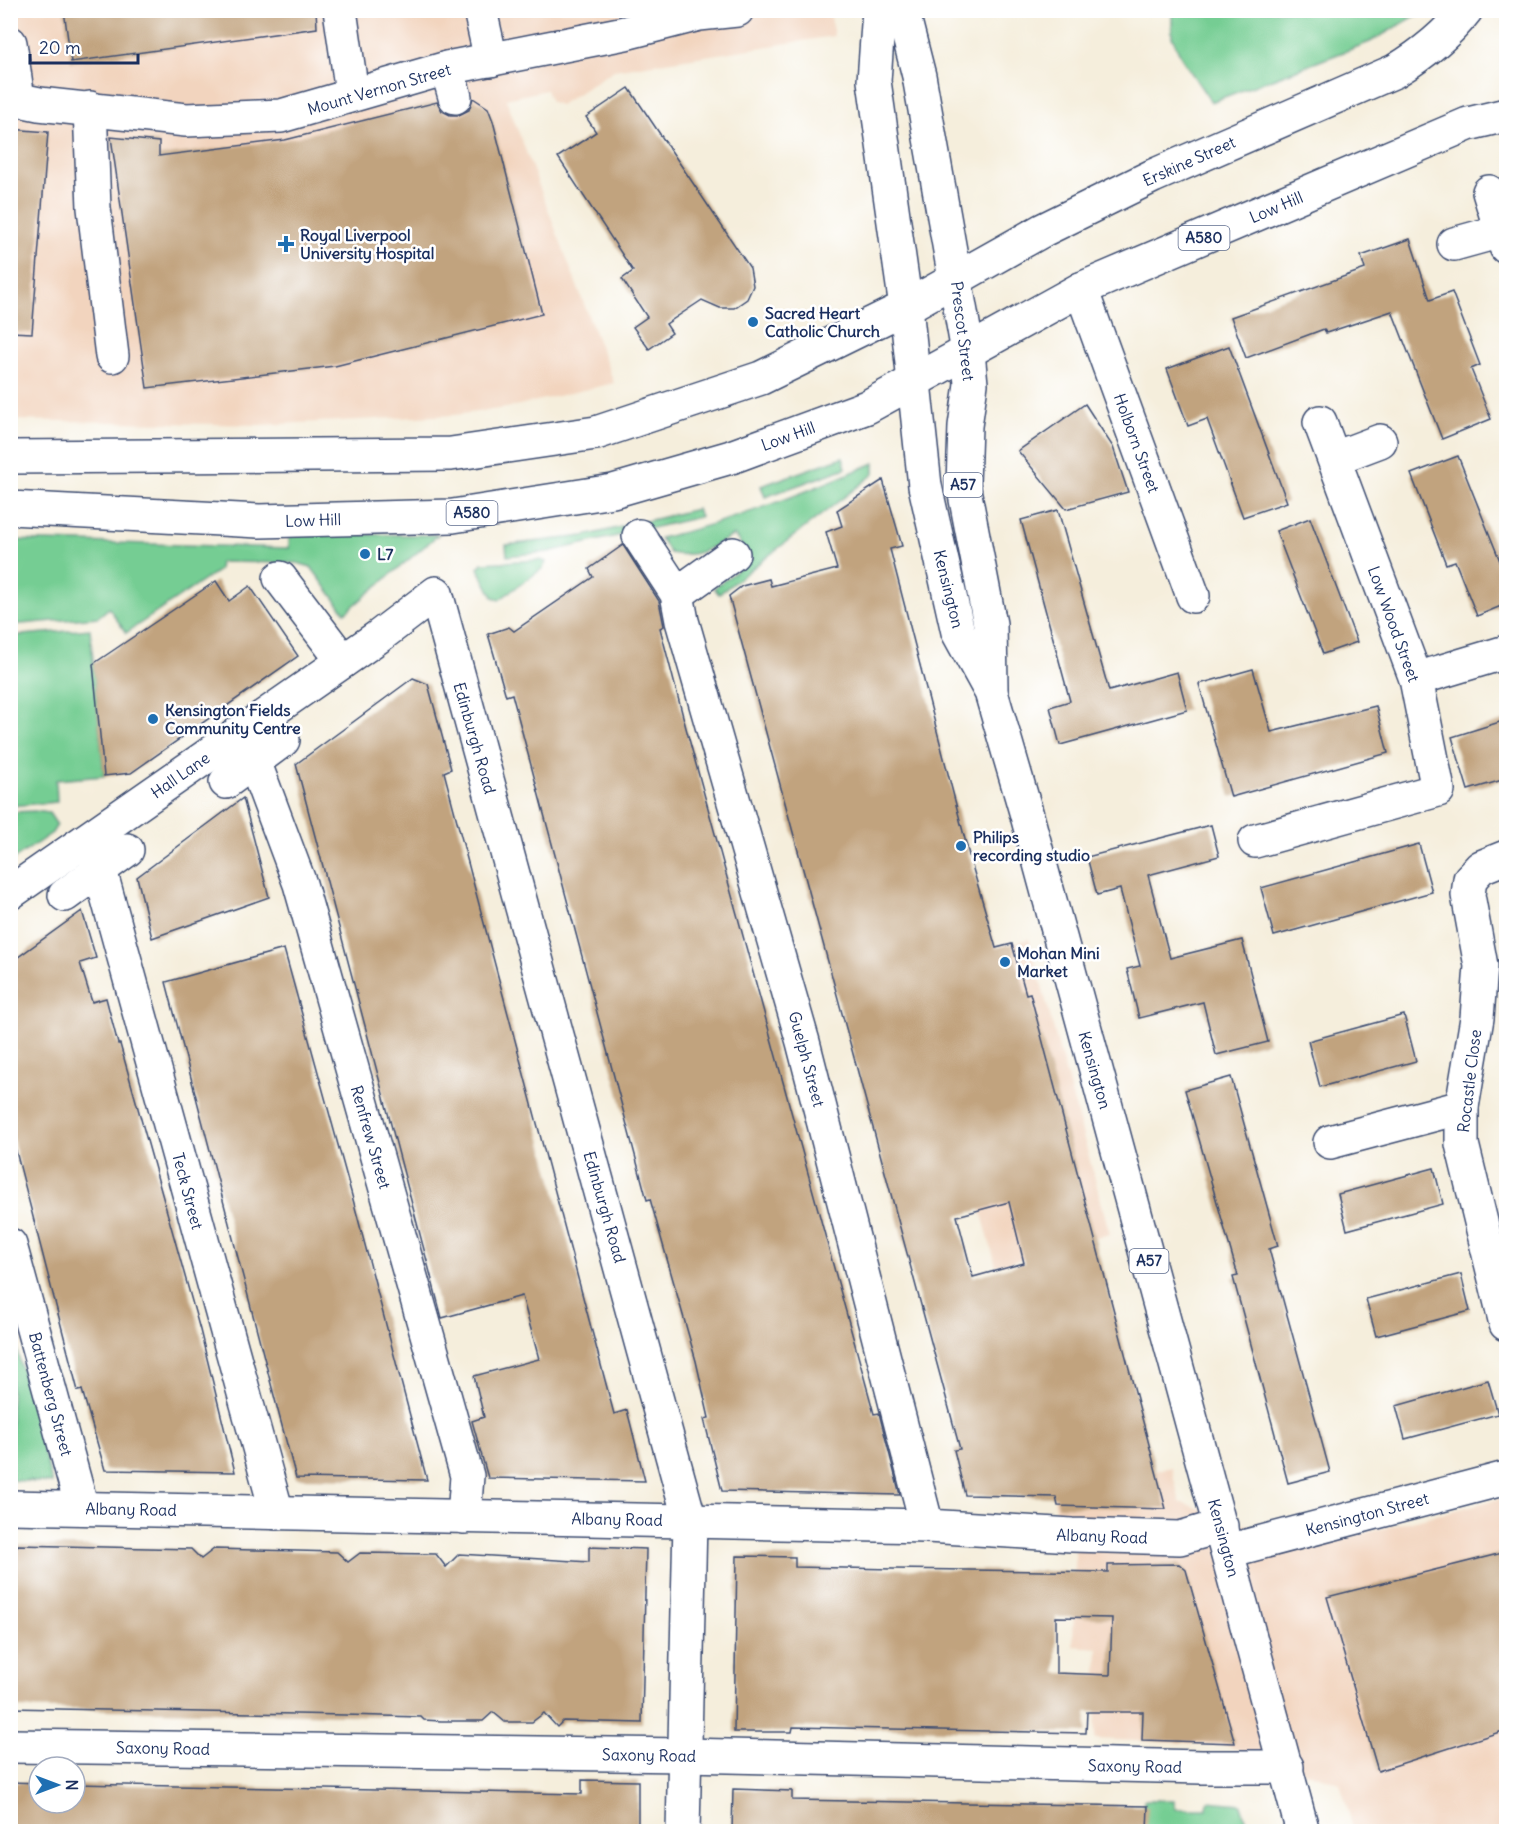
<svg xmlns="http://www.w3.org/2000/svg" width="1517" height="1842" viewBox="0 0 1517 1842" font-family="Delius,sans-serif">
  <rect width="100%" height="100%" fill="#fff"/>
  <filter id="ink" filterUnits="userSpaceOnUse"><feTurbulence type="fractalNoise" baseFrequency=".0167" numOctaves="2"/><feDisplacementMap in="SourceGraphic" scale="12" xChannelSelector="R" yChannelSelector="G"/><feConvolveMatrix kernelMatrix="1 2 1 2 8 2 1 2 1" color-interpolation-filters="sRGB"/></filter>
  <filter id="wash" filterUnits="userSpaceOnUse"><feTurbulence type="fractalNoise" baseFrequency=".008" numOctaves="4" result="noise"/><feDisplacementMap in="SourceGraphic" scale="24" xChannelSelector="R" yChannelSelector="G"/><feGaussianBlur stdDeviation="1.35" result="paint"/><feColorMatrix in="noise" values="0 0 0 0 0 0 0 0 0 0 0 0 0 0 0 0 0 1.4 0 .05"/><feComposite in="paint" operator="in"/></filter>
  <g filter="url(#wash)">
    <rect width="100%" height="100%" fill="#f5eedc"/>
    <g fill="#f2d4be">
      <polygon points="11,11 830,11 834,36 614,70 560,105 551,102 546,90 506,99 614,383 506,408 455,415 260,425 11,420"/>
      <polygon points="1029,939 1110,1234 996,1266 916,969"/>
      <polygon points="1171,1467 1180,1502 1310,1547 1506,1497 1506,1831 1354,1831 1340,1783 1224,1745 1095,1739 1098,1648 1073,1646 1076,1516 1055,1515 1054,1489 1088,1489"/>
    </g>
    <g fill="#74cd93" stroke="#487e78" stroke-width="1.5">
      <polygon points="1172,11 1172,10 1424,11 1370,42 1211,102 1182,59 1172,37"/>
      <polygon points="843,457 846,468 765,497 761,486"/>
      <path d="M874,463v11l-155,120 -5,-6 38,-29 -18,-24c-22,12 -37,24 -64,18l-10,-15c74,-17 144,-45 214,-75z"/>
      <polygon points="697,509 700,517 548,552 507,556 506,545 584,536"/>
      <polygon points="289,534 438,535 345,613 311,567 297,563 220,562 219,570 126,633 109,608 98,617 11,625 11,540 289,548"/>
      <polygon points="540,560 546,562 543,568 499,600 493,597 478,568 482,563"/>
      <polygon points="90,629 104,776 56,780 57,802 11,806 11,636"/>
      <polygon points="35,811 49,813 57,825 52,833 11,861 11,812"/>
      <polygon points="11,1328 52,1483 11,1480"/>
      <polygon points="1144,1800 1174,1800 1175,1809 1207,1809 1208,1801 1241,1804 1248,1831 1142,1832"/>
    </g>
    <g id="blocks">
      <g fill="#c1a37e" fill-rule="evenodd">
        <polygon points="64,10 316,10 317,28 71,62"/>
        <polygon points="629,88 750,268 753,286 747,299 734,308 720,308 702,300 666,324 672,333 649,349 633,327 647,317 622,279 633,271 558,157 596,132 586,117"/>
        <polygon points="473,98 488,108 493,121 542,314 335,366 147,388 111,137 159,142 159,156 285,140 437,102 442,111 450,115 459,115 469,110"/>
        <polygon points="10,129 48,132 32,333 10,332"/>
        <polygon points="1410,239 1430,300 1452,292 1480,365 1471,369 1491,419 1442,439 1392,311 1326,333 1324,329 1246,358 1231,317 1365,269 1361,256"/>
        <polygon points="1229,346 1287,502 1243,517 1207,419 1188,426 1167,369"/>
        <polygon points="1085,404 1113,447 1128,492 1066,509 1018,451"/>
        <polygon points="1458,456 1506,576 1506,604 1477,616 1455,561 1446,564 1411,474"/>
        <path d="M883,480l19,66 -12,3 79,306 27,93 16,-4 14,50 4,-1 136,516 -108,-3 -2,-9 -91,-2 -11,-45 6,-1 -231,-853 13,-10 27,-7 2,7 66,-17 -11,-37 16,-6 -5,-16zM1009,1202l15,61 -51,14 -16,-61z"/>
        <polygon points="1058,510 1109,691 1177,672 1187,710 1060,745 1050,707 1070,701 1021,520"/>
        <polygon points="1310,518 1357,642 1323,654 1276,531"/>
        <polygon points="623,545 659,601 664,626 660,628 686,728 874,1414 879,1413 900,1495 722,1491 704,1419 709,1418 696,1361 650,1199 647,1200 512,694 506,696 488,634 509,627 514,631 593,577 589,569"/>
        <polygon points="216,581 229,601 250,586 298,656 131,773 104,776 93,664"/>
        <polygon points="1253,669 1271,732 1376,706 1388,753 1231,797 1199,684"/>
        <polygon points="413,678 428,684 451,769 444,772 602,1369 614,1414 627,1410 645,1481 488,1478 472,1421 484,1417 474,1376 539,1359 522,1296 442,1318 296,764"/>
        <polygon points="1506,720 1506,779 1468,790 1452,737"/>
        <polygon points="243,798 269,897 152,938 137,877"/>
        <polygon points="1211,825 1219,856 1148,875 1170,958 1242,940 1268,1042 1216,1055 1203,1002 1139,1018 1127,969 1140,966 1120,889 1097,895 1087,857"/>
        <polygon points="1419,844 1432,892 1274,936 1261,888"/>
        <polygon points="82,911 96,958 80,963 92,1002 106,998 118,1044 120,1044 200,1330 235,1472 105,1470 82,1390 78,1391 10,1128 10,963"/>
        <polygon points="284,949 351,1192 427,1480 296,1478 277,1407 166,982"/>
        <polygon points="1404,1015 1416,1061 1320,1087 1308,1041"/>
        <polygon points="1231,1077 1278,1246 1269,1249 1330,1472 1288,1483 1233,1277 1238,1276 1185,1090"/>
        <polygon points="1434,1168 1443,1204 1347,1230 1338,1194"/>
        <polygon points="1461,1274 1470,1311 1376,1336 1366,1299"/>
        <polygon points="1488,1380 1498,1414 1405,1439 1396,1406"/>
        <polygon points="18,1545 191,1549 201,1559 214,1549 337,1552 348,1562 360,1553 436,1554 446,1567 459,1554 589,1562 589,1547 646,1549 642,1723 563,1721 557,1727 544,1713 532,1722 505,1722 493,1712 483,1721 441,1721 424,1720 421,1717 345,1715 10,1708 10,1555"/>
        <polygon points="1506,1552 1506,1730 1378,1771 1327,1597"/>
        <path d="M737,1556l58,1v10l98,2 215,3v-7l71,-1 7,6 49,173 -93,-3 1,-28h-56l-1,21 -293,-6 -1,5h-58zM1056,1617l56,1 -2,57 -54,-2z"/>
        <polygon points="582,1780 638,1781 638,1832 10,1832 10,1782 39,1783 39,1803 75,1803 75,1784 582,1794"/>
        <polygon points="733,1789 792,1791 792,1800 1148,1806 1147,1832 732,1832"/>
      </g>
    </g>
  </g>
  <g filter="url(#ink)">
    <use href="#blocks" fill-opacity="0" stroke="#3c4c71" stroke-width="1.5"/>
    <g fill="none" stroke-linecap="round" stroke-linejoin="round">
      <defs>
        <g id="minor">
          <polyline points="340,10 352,93"/>
          <polyline points="480,10 491,60"/>
          <polyline points="10,43 18,99"/>
          <polyline points="447,68 455,97"/>
          <polyline points="10,98 39,104 186,120 281,116 447,68 625,33 699,14 737,10"/>
          <polyline points="90,108 94,208 112,356"/>
          <polyline points="1489,192 1506,247"/>
          <polyline points="1454,244 1501,231"/>
          <polyline points="1081,289 1193,596"/>
          <polyline points="1335,458 1380,441"/>
          <polyline points="639,536 677,594 682,621 803,1042 927,1526"/>
          <polyline points="280,578 343,661"/>
          <polyline points="677,594 733,554"/>
          <polyline points="1416,679 1506,652"/>
          <polyline points="237,734 247,746 254,761 300,884 467,1476 464,1517"/>
          <polyline points="226,782 283,740"/>
          <polyline points="1255,841 1438,790 1416,679 1320,422"/>
          <polyline points="84,842 95,856 100,870 277,1513"/>
          <polyline points="1506,857 1481,867 1470,879 1468,895 1481,966 1477,1018 1462,1107 1462,1144 1506,1324"/>
          <polyline points="10,893 378,637 436,593 690,1521 683,1832"/>
          <polyline points="65,895 127,850"/>
          <polyline points="1330,1142 1462,1107"/>
          <polyline points="10,1245 82,1508"/>
          <polyline points="10,1507 927,1526 1072,1535 1180,1538 1221,1526"/>
          <polyline points="1228,1551 1506,1478"/>
          <polyline points="10,1746 685,1755 1202,1767 1287,1767"/>
        </g>
        <g id="major">
          <polyline points="879,10 874,81 906,307 925,486 958,632 991,692 1026,812 1303,1832"/>
          <polyline points="896,10 905,21 919,76 968,352 971,384 965,426 963,484 990,624 991,688"/>
        </g>
        <g id="highway">
          <path d="M10,457l441,-3 145,-21 165,-55 145,-71 137,-77 110,-54 242,-105c28,-17 51,-35 71,-61"/>
          <polyline points="10,508 259,521 453,516 613,491 731,457 867,407 1081,289 1468,124 1506,115"/>
        </g>
      </defs>
      <use href="#minor" stroke="#3c4c71" stroke-width="36"/>
      <use href="#major" stroke="#3c4c71" stroke-width="36"/>
      <use href="#highway" stroke="#3c4c71" stroke-width="36"/>
      <use href="#minor" stroke="#fff" stroke-width="33"/>
      <use href="#major" stroke="#fff" stroke-width="33"/>
      <use href="#highway" stroke="#fff" stroke-width="33"/>
    </g>
  </g>
  <g fill="#1f6fb2" stroke="#fff" stroke-width="2">
    <path d="M283 235h6v6h6v6h-6v6h-6v-6h-6v-6h6z"/>
    <circle cx="753" cy="322" r="6"/>
    <circle cx="365" cy="554" r="6"/>
    <circle cx="153" cy="719" r="6"/>
    <circle cx="961" cy="846" r="6"/>
    <circle cx="1005" cy="962" r="6"/>
  </g>
  <g text-anchor="middle" stroke-width="5" stroke-linejoin="round" paint-order="stroke">
    <g fill="#fff" stroke="#5f6d8e" stroke-width="1.5">
      <rect x="1178.5" y="226" width="51" height="24" rx="4.5"/>
      <rect x="943.5" y="473" width="39" height="24" rx="4.5"/>
      <rect x="446.5" y="501" width="51" height="24" rx="4.5"/>
      <rect x="1129.5" y="1249" width="39" height="24" rx="4.5"/>
    </g>
    <g font-size="15" font-weight="bold" fill="#1b2f5e">
      <text x="1204" y="243">A580</text>
      <text x="963" y="490">A57</text>
      <text x="472" y="518">A580</text>
      <text x="1149" y="1266">A57</text>
    </g>
    <g font-size="16" fill="#1b2f5e" stroke="#fff">
      <text transform="translate(379 89) rotate(-16)" y="6">Mount Vernon Street</text>
      <text transform="translate(1189 161) rotate(-24)" y="6">Erskine Street</text>
      <text transform="translate(1276 207) rotate(-23)" y="6">Low Hill</text>
      <text transform="translate(963 331) rotate(83)" y="6">Prescot Street</text>
      <text transform="translate(788 436) rotate(-20)" y="6">Low Hill</text>
      <text transform="translate(1137 443) rotate(70)" y="6">Holborn Street</text>
      <text transform="translate(313 520) rotate(-2)" y="6">Low Hill</text>
      <text transform="translate(949 589) rotate(76)" y="6">Kensington</text>
      <text transform="translate(1394 624) rotate(70)" y="6">Low Wood Street</text>
      <text transform="translate(475 738) rotate(74)" y="6">Edinburgh Road</text>
      <text transform="translate(180 775) rotate(-35)" y="6">Hall Lane</text>
      <text transform="translate(807 1059) rotate(75)" y="6">Guelph Street</text>
      <text transform="translate(1095 1070) rotate(74)" y="6">Kensington</text>
      <text transform="translate(1469 1081) rotate(-83)" y="6">Rocastle Close</text>
      <text transform="translate(371 1137) rotate(74)" y="6">Renfrew Street</text>
      <text transform="translate(188 1191) rotate(75)" y="6">Teck Street</text>
      <text transform="translate(605 1207) rotate(74)" y="6">Edinburgh Road</text>
      <text transform="translate(51 1394) rotate(75)" y="6">Battenberg Street</text>
      <text transform="translate(131 1509) rotate(1)" y="6">Albany Road</text>
      <text transform="translate(1367 1514) rotate(-15)" y="6">Kensington Street</text>
      <text transform="translate(617 1519) rotate(1)" y="6">Albany Road</text>
      <text transform="translate(1102 1536) rotate(2)" y="6">Albany Road</text>
      <text transform="translate(1224 1538) rotate(75)" y="6">Kensington</text>
      <text transform="translate(163 1748) rotate(1)" y="6">Saxony Road</text>
      <text transform="translate(649 1755) rotate(1)" y="6">Saxony Road</text>
      <text transform="translate(1135 1766) rotate(1)" y="6">Saxony Road</text>
    </g>
    <g font-size="16" font-weight="bold" fill="#1b2f5e" stroke="#fff" text-anchor="start">
      <text x="300" y="241">Royal Liverpool<tspan x="300" dy="18">University Hospital</tspan></text>
      <text x="765" y="319">Sacred Heart<tspan x="765" dy="18">Catholic Church</tspan></text>
      <text x="377" y="560">L7</text>
      <text x="165" y="716">Kensington Fields<tspan x="165" dy="18">Community Centre</tspan></text>
      <text x="973" y="843">Philips<tspan x="973" dy="18">recording studio</tspan></text>
      <text x="1017" y="959">Mohan Mini<tspan x="1017" dy="18">Market</tspan></text>
    </g>
  </g>
  <rect width="1517" height="1842" fill="none" stroke="#fff" stroke-width="36"/>
  <g transform="translate(57 1785) rotate(90)"><circle r="28" fill="#ffffff" stroke="#a4acbf" stroke-width="1.5"/>
  <path d="M0-4.5L10 22L0 15L-10 22Z" fill="#1f6fb2"/>
  <text y="-9" font-size="16" font-weight="bold" text-anchor="middle" fill="#1b2f5e">N</text>
  </g>
  <path d="M30 54v9h108v-9" fill="none" stroke="#1b2f5e" stroke-width="3"/>
  <text x="39" y="54" font-size="18" fill="#1b2f5e" stroke="#ffffff" stroke-width="4.5" paint-order="stroke">20 m</text>
</svg>
